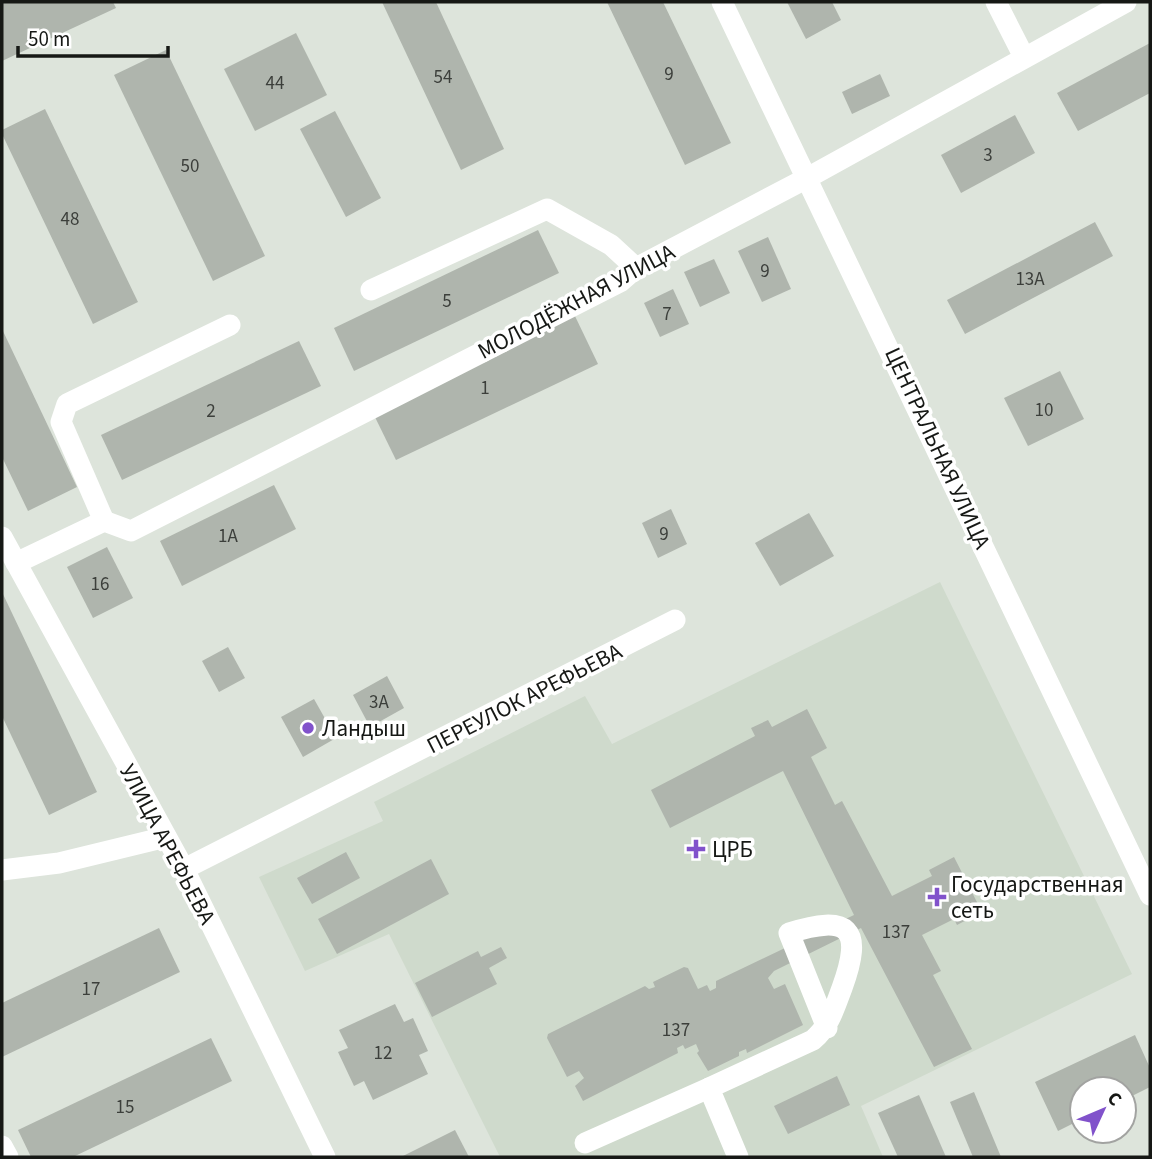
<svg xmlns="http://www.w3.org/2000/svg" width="1152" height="1159" viewBox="0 0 1152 1159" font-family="'Source Sans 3',sans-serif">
  <rect width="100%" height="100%" fill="#dde4db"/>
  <polygon fill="#cfdacc" points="940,582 1132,974 861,1106 883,1157 500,1157 389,934 305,971 259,877 383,821 374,802 585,696 612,744"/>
  <g fill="#afb5ad">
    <polygon points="2,2 113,2 116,8 2,61"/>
    <polygon points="382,2 436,2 504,149 461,170"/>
    <polygon points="607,2 663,2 731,143 685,165"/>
    <polygon points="787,2 832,2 841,20 806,39"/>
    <polygon points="296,33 327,95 255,131 224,69"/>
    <polygon points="1150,43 1150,93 1078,131 1057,93"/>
    <polygon points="166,50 265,256 213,281 114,75"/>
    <polygon points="880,74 890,96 852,114 842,92"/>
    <polygon points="45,109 138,302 93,324 2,134 2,130"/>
    <polygon points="335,111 381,198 346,217 300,129"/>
    <polygon points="1015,115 1035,153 961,193 941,155"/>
    <polygon points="1095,222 1113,256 965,334 947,300"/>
    <polygon points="538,230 559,273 354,371 334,328"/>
    <polygon points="768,237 791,289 762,302 738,251"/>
    <polygon points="714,259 730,293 700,307 684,272"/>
    <polygon points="673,289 689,324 660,337 644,303"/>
    <polygon points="574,314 598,364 396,460 372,411"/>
    <polygon points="2,329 77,487 28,511 2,457"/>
    <polygon points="299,341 321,386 122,480 101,435"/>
    <polygon points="1060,371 1084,419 1028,446 1004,398"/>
    <polygon points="274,485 296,529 182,586 160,541"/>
    <polygon points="671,509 687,544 658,558 642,523"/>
    <polygon points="809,513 834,556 780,586 755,543"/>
    <polygon points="107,547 133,598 93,618 67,567"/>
    <polygon points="2,592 97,792 49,815 2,716"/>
    <polygon points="228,647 245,678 219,692 202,661"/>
    <polygon points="387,676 404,708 370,727 353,695"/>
    <polygon points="314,699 336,738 303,757 281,717"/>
    <polygon points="807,709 827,748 811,757 835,805 842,801 892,896 932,876 929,870 954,857 982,912 957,925 954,919 922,935 941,971 933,975 972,1049 934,1067 861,928 774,971 768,978 774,989 785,984 803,1025 747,1053 746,1049 739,1052 739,1056 708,1071 697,1053 699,1051 696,1044 685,1049 683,1045 677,1048 678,1053 583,1101 575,1086 584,1078 579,1071 567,1077 547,1038 548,1034 645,986 649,989 655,987 653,982 684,967 688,968 698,989 707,985 710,991 716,988 716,981 854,915 783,771 670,828 651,790 755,736 751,728 768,720 772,727"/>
    <polygon points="346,852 360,878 312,904 297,878"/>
    <polygon points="431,859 449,894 337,954 318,919"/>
    <polygon points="159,928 180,972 2,1057 2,1003"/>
    <polygon points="501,947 507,958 489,968 497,984 432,1017 415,983 478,951 481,957"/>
    <polygon points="395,1004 404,1022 413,1018 428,1051 419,1055 428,1074 373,1100 364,1081 354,1086 338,1052 348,1048 339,1030"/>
    <polygon points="1135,1035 1150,1068 1150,1087 1124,1100 1124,1089 1082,1089 1082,1119 1058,1131 1035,1082"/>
    <polygon points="211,1038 232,1081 73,1157 31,1157 18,1130"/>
    <polygon points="837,1076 850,1105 788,1134 774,1106"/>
    <polygon points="974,1092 1001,1157 973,1157 950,1102"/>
    <polygon points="919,1095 946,1157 898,1157 878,1113"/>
    <polygon points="455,1130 469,1157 401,1157"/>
  </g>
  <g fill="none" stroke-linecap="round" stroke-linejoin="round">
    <g stroke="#fff" stroke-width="21">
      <polyline points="722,2 1150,895"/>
      <polyline points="996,2 1024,57"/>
      <polyline points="371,290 547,209 611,245 636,268"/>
      <polyline points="104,521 61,422 67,404 230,325"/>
      <polyline points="2,537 184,869 325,1157"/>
      <polyline points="16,563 104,521 131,531 620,282 636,268 809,177 1126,2"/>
      <polyline points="184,869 675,620"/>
      <polyline points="2,870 59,863 166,837"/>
      <polyline points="585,1143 709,1088"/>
      <polyline points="2,1146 8,1157"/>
      <path d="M738,1157l-29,-69 104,-48c17,-15 21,-31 29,-52 22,-60 7,-74 -53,-55l38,95"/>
    </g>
  </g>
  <g fill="#8152cb" stroke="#fff" stroke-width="2.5">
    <circle cx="308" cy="728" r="7"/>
    <path d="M692.5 838.5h7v7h7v7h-7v7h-7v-7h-7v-7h7z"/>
    <path d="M933.5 886.5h7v7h7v7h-7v7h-7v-7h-7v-7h7z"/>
  </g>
  <g text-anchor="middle" stroke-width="7" stroke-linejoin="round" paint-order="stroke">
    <g font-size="19" fill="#3c3f3b">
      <text x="669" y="80">9</text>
      <text x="443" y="83">54</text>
      <text x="275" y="89">44</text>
      <text x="988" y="161">3</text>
      <text x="190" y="172">50</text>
      <text x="70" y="225">48</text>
      <text x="765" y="277">9</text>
      <text x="1030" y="285">13А</text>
      <text x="447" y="307">5</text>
      <text x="667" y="320">7</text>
      <text x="485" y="394">1</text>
      <text x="1044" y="416">10</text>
      <text x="211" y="417">2</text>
      <text x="664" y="540">9</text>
      <text x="228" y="542">1А</text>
      <text x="100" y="590">16</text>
      <text x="379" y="708">3А</text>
      <text x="896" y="938">137</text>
      <text x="91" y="995">17</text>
      <text x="676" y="1036">137</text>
      <text x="383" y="1059">12</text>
      <text x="125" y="1113">15</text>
    </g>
    <g font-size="23" fill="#161815" stroke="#fff">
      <text transform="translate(576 301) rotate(-28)" y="8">МОЛОДЁЖНАЯ УЛИЦА</text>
      <text transform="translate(938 448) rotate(65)" y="8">ЦЕНТРАЛЬНАЯ УЛИЦА</text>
      <text transform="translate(524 698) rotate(-27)" y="8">ПЕРЕУЛОК АРЕФЬЕВА</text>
      <text transform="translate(168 844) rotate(62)" y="8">УЛИЦА АРЕФЬЕВА</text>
    </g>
    <g font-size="23" fill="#161815" stroke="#fff" text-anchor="start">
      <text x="322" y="736">Ландыш</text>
      <text x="712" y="857">ЦРБ</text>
      <text x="951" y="892">Государственная<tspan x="951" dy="26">сеть</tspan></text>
    </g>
  </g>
  <rect width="1152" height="1159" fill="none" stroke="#161815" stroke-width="7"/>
  <g transform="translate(1103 1110) rotate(46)"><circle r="33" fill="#ffffff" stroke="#a2a3a1" stroke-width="2"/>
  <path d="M0-5L12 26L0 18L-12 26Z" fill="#8152cb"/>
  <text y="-10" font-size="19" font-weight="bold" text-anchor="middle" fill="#161815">С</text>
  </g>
  <path d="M18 46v10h150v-10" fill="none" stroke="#161815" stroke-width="3.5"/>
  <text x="28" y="46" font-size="21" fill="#161815" stroke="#ffffff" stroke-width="5" paint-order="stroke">50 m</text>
</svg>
